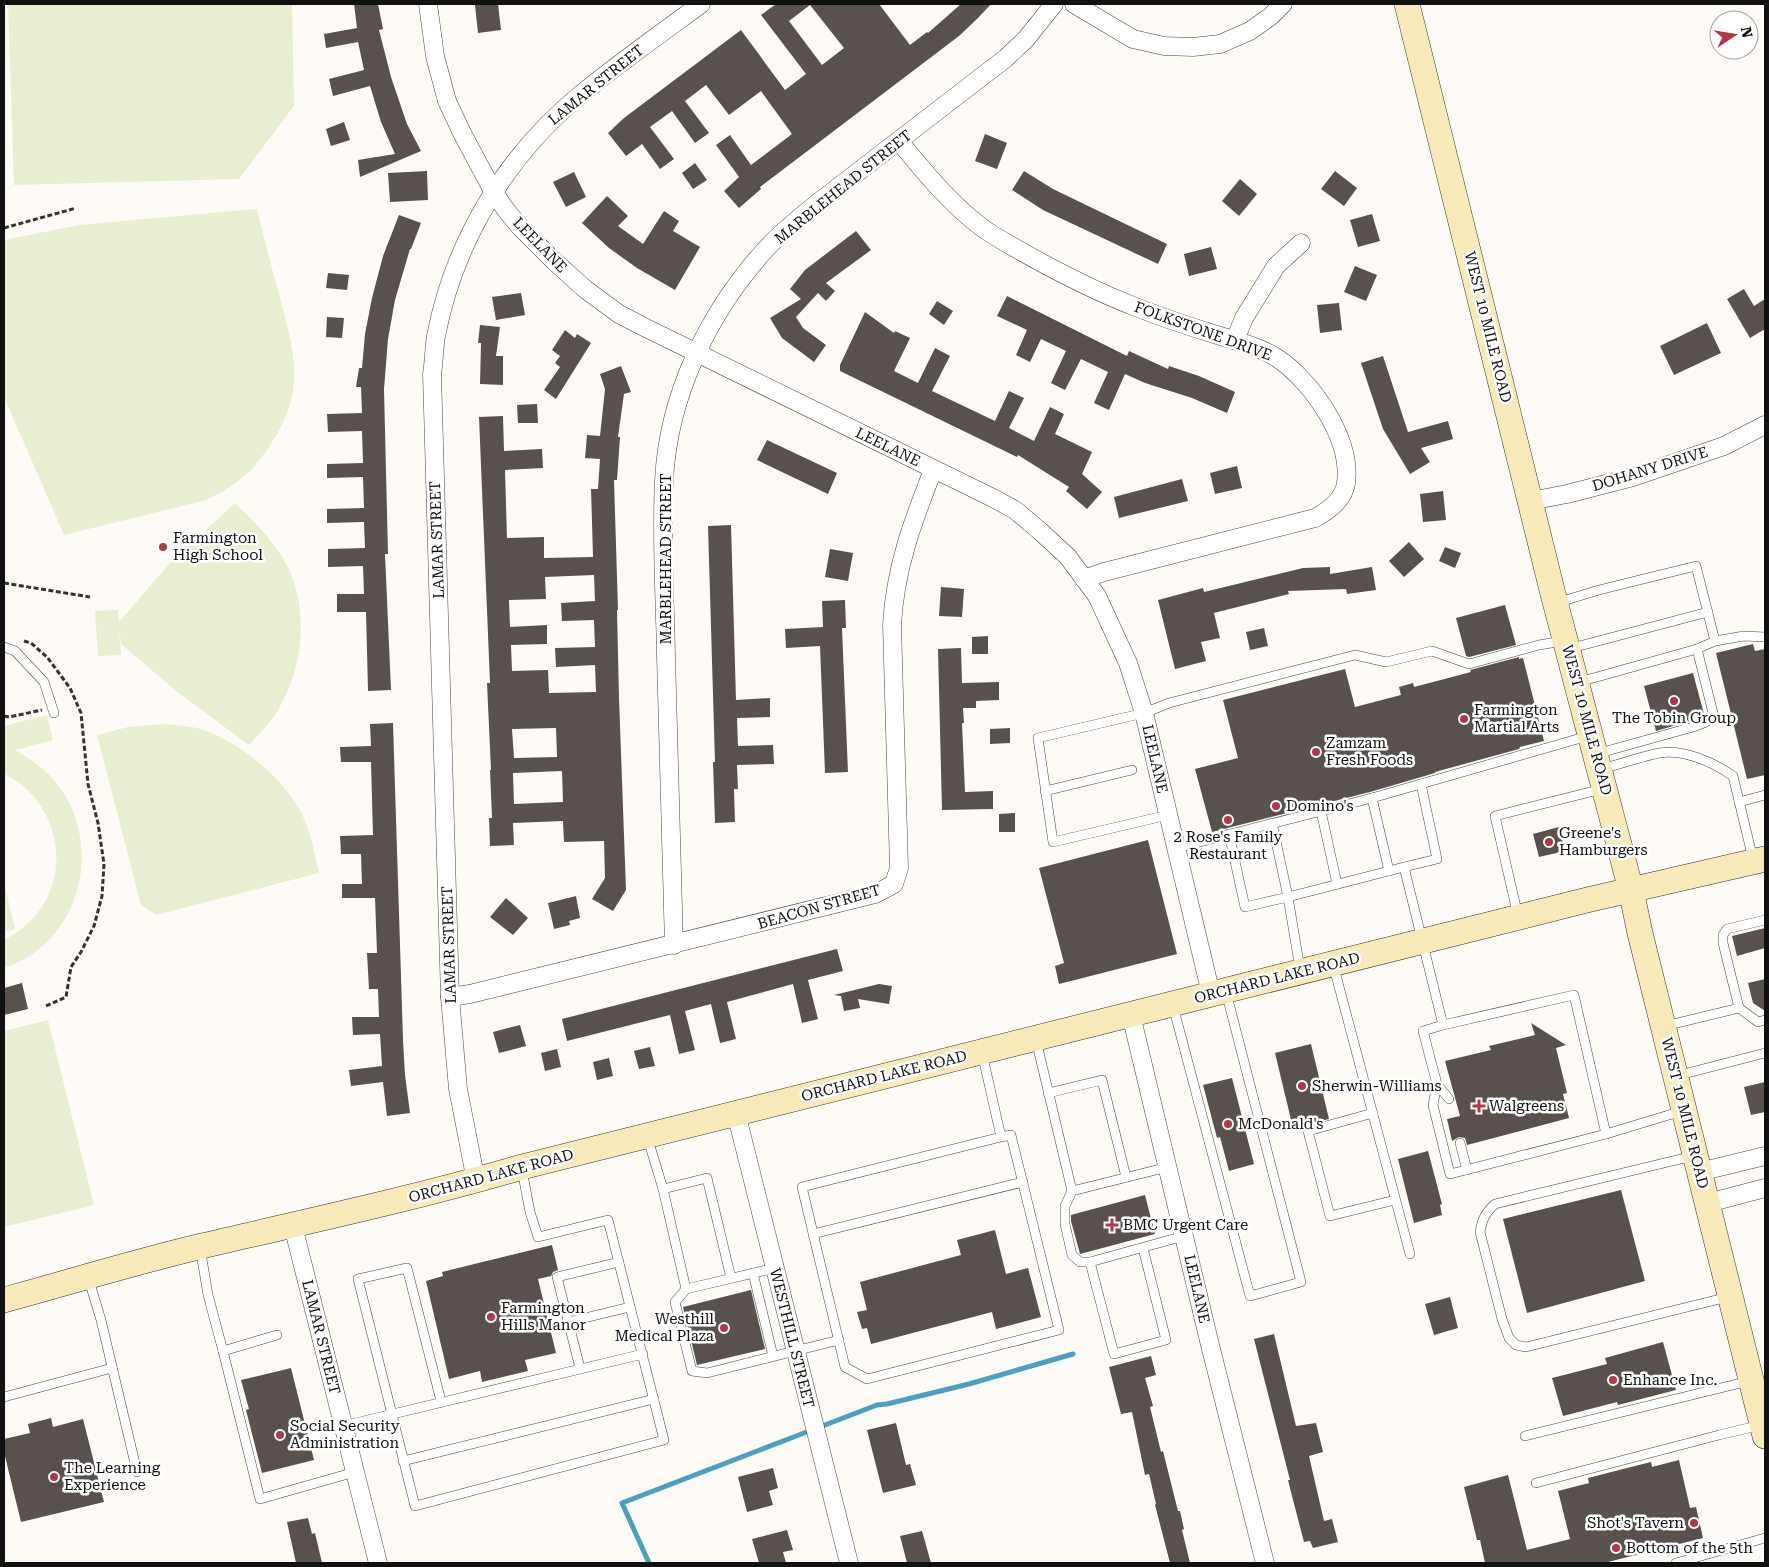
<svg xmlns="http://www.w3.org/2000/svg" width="1769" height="1567" viewBox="0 0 1769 1567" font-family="'Roboto Serif',serif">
  <rect width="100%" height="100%" fill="#fefbf6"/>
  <g fill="#e8eed2">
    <polygon points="8,4 292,4 294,106 239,179 14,185"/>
    <path d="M257,209c7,28 14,57 22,85 8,32 19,64 14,97 -3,20 -13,39 -24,56 -18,27 -36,41 -66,54l-139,34 -60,-138v-157l75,-15z"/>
    <path d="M235,503c17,16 33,32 46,52 30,47 24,111 -4,157 -8,12 -18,22 -28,33l-73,-54 -55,-47 -2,-17 2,28 -23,1 -3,-45 23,-1 1,12 51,-59z"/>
    <path d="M47,715l6,25 -38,10c18,10 34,22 46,39 43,62 17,155 -57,179v-28c13,-7 26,-16 35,-29 34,-46 16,-113 -35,-137v-48z"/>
    <path d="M166,724c10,1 21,2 31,4 37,10 82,46 101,79 12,20 16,44 21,66l-163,42 -15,-10 -44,-170 31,-8z"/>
    <polygon points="4,883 15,929 4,932"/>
    <polygon points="48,1020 94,1205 4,1227 4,1031"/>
  </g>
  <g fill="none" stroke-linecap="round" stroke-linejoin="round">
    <polyline stroke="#4d9fc0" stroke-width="5" points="649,1563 622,1503 877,1405 887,1404 969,1384 1073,1354"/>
  </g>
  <g fill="#59514e" fill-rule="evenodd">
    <polygon points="354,4 378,4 383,29 379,30 391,77 407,124 421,151 360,177 358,160 395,154 381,122 370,86 333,96 329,79 364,70 358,42 326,48 324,34 357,28"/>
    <polygon points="498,4 501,30 478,33 475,5"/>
    <path d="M776,4h103l31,41 17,-13 1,1 33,-29h30l-13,14 -19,18 -199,151 1,2 -22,19 -15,-17 15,-14 -23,-32 14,-10 21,30 41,-31 -31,-43 -32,24 -23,-30 -21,16 24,32 -14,10 -23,-32 -22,16 24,32 -14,10 -18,-25 -16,12 -18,-23 16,-15 117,-88 44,60 21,-16 -45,-59zM810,5l34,43 -22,17 -33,-44z"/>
    <polygon points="344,122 350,140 331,146 326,129"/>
    <polygon points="985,134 1007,143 997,169 975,161"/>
    <polygon points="695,163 707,180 693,189 682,173"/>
    <polygon points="427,171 428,200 390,202 388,173"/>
    <polygon points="1024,171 1053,189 1167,244 1158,264 1043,210 1012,190"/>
    <polygon points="1335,171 1357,188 1344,206 1321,189"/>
    <polygon points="574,172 586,197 566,207 553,182"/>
    <polygon points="1240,179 1257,194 1239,216 1222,201"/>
    <polygon points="607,196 628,216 618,226 643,244 664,211 679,221 673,231 700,247 675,290 637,268 609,248 582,223"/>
    <polygon points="1372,214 1380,241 1358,247 1350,220"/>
    <polygon points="399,215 421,223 411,249 410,249 395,300 388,339 384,389 388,554 385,554 391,690 368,691 366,612 337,612 337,594 364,594 363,566 328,567 328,549 365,548 364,522 327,523 327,509 364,508 363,477 327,478 327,464 363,463 362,431 328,432 327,414 362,413 361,387 356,387 359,368 362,368 365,334 372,298 383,256"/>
    <polygon points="856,231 871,250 826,283 835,291 826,301 818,293 796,317 803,328 826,345 814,362 782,338 770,318 801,299 790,289 805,270"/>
    <polygon points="1211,247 1217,269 1189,276 1184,254"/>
    <polygon points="1355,266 1377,275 1366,301 1344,292"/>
    <polygon points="328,273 349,275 347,290 326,288"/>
    <polygon points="1744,289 1754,306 1765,299 1765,329 1750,338 1727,299"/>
    <polygon points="521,293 525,315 496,320 492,297"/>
    <polygon points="1007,296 1127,356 1129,351 1168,369 1169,366 1199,376 1235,392 1227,413 1192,398 1145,383 1125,374 1109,410 1094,403 1108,372 1081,359 1065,390 1051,383 1066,351 1041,339 1030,362 1016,355 1027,330 997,316"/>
    <polygon points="937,301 953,311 944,325 929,314"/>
    <polygon points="1339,303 1342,330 1320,333 1317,305"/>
    <polygon points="865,312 894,333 895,331 910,338 894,371 918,383 935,348 950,356 932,391 995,421 1009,391 1024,398 1009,428 1034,441 1050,407 1064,414 1055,434 1092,452 1082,474 1102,492 1087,509 1066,491 1069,487 1018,455 1017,457 840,371 840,365"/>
    <polygon points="327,317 344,318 342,338 326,337"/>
    <polygon points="1707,323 1721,353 1674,375 1660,346"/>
    <polygon points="480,325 500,327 496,356 503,356 503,385 480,384 481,343 478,343"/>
    <polygon points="565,330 575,338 577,334 591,343 556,399 544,390 560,367 555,363 560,356 552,350"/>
    <polygon points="1383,356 1408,432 1448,421 1453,439 1421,448 1430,462 1410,474 1383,429 1361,363"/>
    <path d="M621,366l10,26 -7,2 -6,43h2l-3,43h-3l4,130h-1l2,88 7,192 -13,21 -21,-12 13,-21 -1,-37 -40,1 -1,-21 -50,2 1,22 -24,1 -1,-28h3l-2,-48h1l-4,-87h3l-11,-266 24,-1 1,35 38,-2 1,19 -38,2 2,68 37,-1v21l49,-1 -2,-68h7l2,-30 -15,-1 2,-23 13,1 5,-47 -5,-15zM594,575l1,26 -34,2 1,18 32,-1 1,27 -40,1 1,19 39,-2 1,27 -47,1 -1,-23 -36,1 -1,-26 36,-1v-19l-37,2 -1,-27 37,-1 -1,-22zM556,728l1,29 -43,1 -2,-29zM562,771l1,31 -49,2 -1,-31z"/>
    <polygon points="537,404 538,423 518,423 517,405"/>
    <polygon points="767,440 837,473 828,494 757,460"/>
    <polygon points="1237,466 1242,488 1215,494 1210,473"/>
    <polygon points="1182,479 1188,501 1119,518 1114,497"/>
    <polygon points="1443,491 1446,520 1423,522 1420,494"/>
    <polygon points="731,525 736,700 770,698 770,717 737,718 738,746 773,745 774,764 737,765 738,789 734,789 735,822 715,823 713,762 715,762 708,526"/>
    <polygon points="1409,542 1424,559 1404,577 1389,561"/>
    <polygon points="1445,547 1461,553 1455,568 1439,561"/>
    <polygon points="830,549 853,553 848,581 825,577"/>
    <polygon points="1330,567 1330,574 1372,567 1376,590 1347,594 1346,589 1288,591 1289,594 1214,613 1220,638 1201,642 1206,661 1175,669 1158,600 1203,588 1204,592 1303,568"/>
    <polygon points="941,587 964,589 962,617 939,616"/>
    <polygon points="845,600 846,628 842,628 848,772 825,773 820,646 786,648 785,629 823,627 822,601"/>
    <polygon points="1505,605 1516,645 1469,657 1466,656 1456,618"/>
    <polygon points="1264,628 1268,646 1250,650 1246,632"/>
    <polygon points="988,636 988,654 972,654 972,637"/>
    <polygon points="1753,644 1755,651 1765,649 1765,775 1747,779 1716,653"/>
    <polygon points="961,648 962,683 999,682 999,700 976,701 976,708 963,708 964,723 962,723 965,792 993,791 993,809 942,810 938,649"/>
    <polygon points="1519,657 1519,659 1523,658 1544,741 1520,747 1519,749 1435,772 1435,773 1370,792 1212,832 1195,769 1238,758 1223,700 1345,669 1355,707 1401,695 1399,687 1413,683 1414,687 1471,672 1470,670"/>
    <polygon points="1693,673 1704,714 1697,719 1656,731 1644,686"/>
    <polygon points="393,723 403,1040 405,1075 410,1113 387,1116 383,1082 351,1086 349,1070 382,1066 380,1034 353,1035 352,1017 379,1017 378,989 369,989 367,953 377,953 375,898 342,898 342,884 362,884 361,854 341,854 340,836 373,835 371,762 341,762 340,747 371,746 370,724"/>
    <polygon points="1010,728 1010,743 990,744 990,729"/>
    <polygon points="1015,813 1015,832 999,832 999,814"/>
    <polygon points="1559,827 1565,851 1539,857 1533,834"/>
    <polygon points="1148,840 1177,954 1059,984 1055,966 1064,963 1039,868"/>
    <polygon points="576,896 580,918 569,921 570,925 554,929 548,903"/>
    <polygon points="506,898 528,918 513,935 490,917"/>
    <polygon points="1765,928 1765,948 1737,956 1732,936"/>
    <polygon points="837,949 843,971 808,980 818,1019 802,1023 793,984 727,1002 736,1039 720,1043 711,1004 685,1011 695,1050 679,1054 670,1015 567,1041 562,1019"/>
    <polygon points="1765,979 1765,1011 1753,1003 1748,983"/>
    <polygon points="22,983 28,1009 4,1015 4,988"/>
    <polygon points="879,984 892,986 889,1004 858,999 860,1008 844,1011 841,996 834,995"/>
    <polygon points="1531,1023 1566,1045 1556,1048 1567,1093 1563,1094 1569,1118 1467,1145 1465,1138 1459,1137 1452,1141 1447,1119 1460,1116 1445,1061 1491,1050 1489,1046 1535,1035"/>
    <polygon points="520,1025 526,1046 499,1053 493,1032"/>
    <polygon points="1311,1044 1329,1119 1293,1128 1275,1053"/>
    <polygon points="650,1047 655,1066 639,1069 634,1051"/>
    <polygon points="557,1049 561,1067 545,1071 541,1053"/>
    <polygon points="609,1058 613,1076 597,1080 593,1062"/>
    <polygon points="1232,1078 1254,1164 1229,1171 1220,1137 1217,1138 1203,1085"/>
    <polygon points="1765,1082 1765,1112 1751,1115 1744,1087"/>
    <polygon points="1428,1151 1442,1204 1440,1205 1442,1215 1414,1223 1398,1159"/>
    <polygon points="1621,1190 1645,1281 1527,1313 1503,1219"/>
    <polygon points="1145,1195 1155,1234 1080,1254 1071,1221 1071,1215"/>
    <polygon points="995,1230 1006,1274 1028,1268 1041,1317 996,1329 992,1312 871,1344 867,1328 862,1329 857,1312 867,1310 860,1282 961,1255 957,1240"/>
    <polygon points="552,1245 558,1270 553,1272 551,1276 538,1279 556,1353 525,1360 528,1371 482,1382 480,1371 449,1379 426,1281 443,1276 442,1272"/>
    <polygon points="751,1290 765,1349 697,1365 683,1307"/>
    <polygon points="1450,1297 1458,1328 1434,1335 1425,1304"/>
    <polygon points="1274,1334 1296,1426 1316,1423 1323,1452 1309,1456 1324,1521 1332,1519 1338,1542 1313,1548 1310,1541 1304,1542 1292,1496 1288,1480 1290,1480 1254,1339"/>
    <polygon points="1663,1342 1676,1390 1618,1405 1617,1402 1563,1416 1552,1378 1607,1364 1605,1358"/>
    <polygon points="1151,1356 1156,1375 1145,1378 1153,1406 1150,1407 1161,1452 1163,1451 1178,1511 1180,1511 1184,1529 1182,1530 1190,1563 1170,1563 1155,1505 1156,1504 1149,1474 1145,1475 1132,1412 1121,1414 1109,1367"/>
    <polygon points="291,1368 314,1460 262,1473 246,1410 249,1409 241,1380"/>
    <polygon points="51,1418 53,1427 83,1419 104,1502 21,1522 4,1452 4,1439 30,1433 28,1424"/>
    <polygon points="896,1423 906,1465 910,1464 916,1485 883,1493 867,1430"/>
    <polygon points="1679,1460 1690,1508 1696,1507 1703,1538 1604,1563 1485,1563 1480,1540 1477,1540 1464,1487 1508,1475 1527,1550 1570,1539 1558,1491 1589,1483 1588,1478 1627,1468 1651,1462 1652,1467"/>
    <polygon points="773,1468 778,1488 769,1491 773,1505 747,1512 738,1477"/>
    <polygon points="308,1518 312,1534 315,1533 322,1563 296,1563 287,1522"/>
    <polygon points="787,1530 793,1550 783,1552 786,1563 759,1563 752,1539"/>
    <polygon points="922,1531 931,1563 907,1563 900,1536"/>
  </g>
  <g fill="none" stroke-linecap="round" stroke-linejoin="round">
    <defs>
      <g id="lane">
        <polyline points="1556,603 1599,590 1696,566 1715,641 1697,649 1713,713 1706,722 1693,727 1596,754"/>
        <polyline points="1715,641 1744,636 1765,637"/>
        <polyline points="4,647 15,651 44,682 54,713"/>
        <polyline points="1568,649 1708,612"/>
        <polyline points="1579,682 1697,649"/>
        <path d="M1602,769c18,-5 38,-12 57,-16 25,-4 54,9 74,23l20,83"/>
        <polyline points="1045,791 1132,770"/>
        <polyline points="1372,798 1389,871"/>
        <polyline points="1739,802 1765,795"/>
        <polyline points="1321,811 1337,884"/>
        <polyline points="1168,815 1053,842 1038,738 1144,713 1169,703 1355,655 1386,662 1432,651 1469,664 1539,645 1563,641"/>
        <polyline points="1229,834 1245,907 1288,897 1272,823"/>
        <polyline points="1176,848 1372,798 1588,736"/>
        <polyline points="1404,867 1437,859 1421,784"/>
        <polyline points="1518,916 1495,816 1602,789"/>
        <polyline points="1333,964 1410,1254"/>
        <polyline points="1300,969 1288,897 1404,867 1443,1025 1574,995 1606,1134"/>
        <polyline points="1173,1006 1250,1296 1301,1282 1226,992"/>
        <polyline points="1739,1008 1758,1022 1765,1020"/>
        <polyline points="1443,1025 1423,1031 1437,1084 1433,1105 1450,1174 1606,1134 1682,1111"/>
        <polyline points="1665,1026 1739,1008 1723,943 1723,935 1727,929 1765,920"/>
        <polyline points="1036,1040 1072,1191 1168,1167"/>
        <polyline points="982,1053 1001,1137 802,1187 845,1367 867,1379 1059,1330 1011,1135 1001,1137"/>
        <polyline points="1676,1076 1765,1053"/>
        <polyline points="1437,1084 1449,1099"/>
        <polyline points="1048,1093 1102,1080 1126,1177"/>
        <polyline points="1373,1113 1308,1131 1330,1216 1395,1200"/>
        <polyline points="647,1136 663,1189 686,1289 675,1302 692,1371 707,1373 839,1340"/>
        <polyline points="1460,1143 1467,1170"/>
        <path d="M1693,1156l-198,48c-10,9 -13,16 -15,28l22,87 7,19 7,7 10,2 202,-50"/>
        <polyline points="663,1189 707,1178 731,1278"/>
        <polyline points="1072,1191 1065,1206 1065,1224 1072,1255 1080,1262 1090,1262 1184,1236"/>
        <polyline points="813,1234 1023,1182"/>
        <polyline points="200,1247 208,1295 223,1351 277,1335"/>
        <polyline points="1090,1262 1114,1354 1166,1340 1143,1248"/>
        <polyline points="753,1273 773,1356"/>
        <polyline points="88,1277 101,1320 137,1472"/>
        <polyline points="686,1289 775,1268"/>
        <polyline points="568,1322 630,1307"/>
        <polyline points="223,1351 260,1499 355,1472"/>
        <polyline points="580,1368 557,1277 619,1262"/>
        <polyline points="4,1397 112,1368"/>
        <polyline points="441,1401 407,1268 358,1279 415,1506 664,1440 608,1220 538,1237 530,1212 522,1170"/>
        <polyline points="343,1426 643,1354"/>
        <polyline points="1525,1436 1749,1381"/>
        <polyline points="403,1461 654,1399"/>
        <polyline points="1536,1483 1719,1435 1761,1425"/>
        <polyline points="1676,1563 1765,1538"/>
      </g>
      <g id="street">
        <polyline points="428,4 435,56 447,101 462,133 493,191 506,210 520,227 554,261 585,289 619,314 646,328 993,498 1015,510 1040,531 1068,557 1097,596 1128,663 1144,713 1211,994"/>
        <polyline points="1074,4 1133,39 1164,46 1193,47 1220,44 1250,31 1271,16 1283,4"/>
        <path d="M899,141c25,31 60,73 94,94 45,27 96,54 145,73 26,10 53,19 79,27 20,6 43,12 60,23 35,23 75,81 69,125 -2,16 -18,28 -31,35l-211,54 -20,7"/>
        <polyline points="1235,340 1244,318 1276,266 1301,243"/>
        <polyline points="1530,501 1567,494 1633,477 1724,446 1765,425"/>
        <path d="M674,945c-2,-97 -5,-193 -8,-289 -1,-58 -5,-117 -2,-175 4,-85 44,-168 101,-231 15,-17 33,-31 50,-45l191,-147 20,-19 28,-35"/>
        <path d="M450,997l20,-3 405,-100 19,-10 5,-16 -7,-243c3,-57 21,-104 41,-155"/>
        <polyline points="1131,1015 1210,1345 1265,1563"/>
        <polyline points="736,1113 849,1563"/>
        <polyline points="1699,1172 1765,1156"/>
        <path d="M476,1181l-18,-92 -8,-92 -18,-623c2,-12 2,-25 4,-38 18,-94 70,-180 144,-241 39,-32 80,-61 121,-91"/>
        <polyline points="1708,1203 1765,1188"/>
        <polyline points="293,1226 378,1563"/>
      </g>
      <g id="secondary">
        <polyline points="1407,4 1553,594 1631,890 1640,933 1765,1436"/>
        <path d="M4,1300c66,-18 131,-38 198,-54 107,-25 214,-48 320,-79l1065,-267 178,-41"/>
      </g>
    </defs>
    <use href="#lane" stroke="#444" stroke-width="10"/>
    <use href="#street" stroke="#444" stroke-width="19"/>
    <use href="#secondary" stroke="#333" stroke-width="26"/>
    <g stroke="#333" stroke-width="3" stroke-dasharray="5 2.5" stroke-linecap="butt">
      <polyline points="4,228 76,208"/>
      <polyline points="4,583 90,597"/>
      <polyline points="24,641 31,643 47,657 70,688 81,713 88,784 98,823 104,864 102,896 94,926 81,952 71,967 66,997 46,1006"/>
      <polyline points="4,716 9,717 42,710"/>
    </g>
    <use href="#lane" stroke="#fff" stroke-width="9"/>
    <use href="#street" stroke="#fff" stroke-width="18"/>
    <use href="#secondary" stroke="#f7e9b8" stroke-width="25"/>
  </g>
  <g fill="#b4364a" stroke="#fff" stroke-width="2">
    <circle cx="163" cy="547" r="5"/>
    <circle cx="1674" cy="701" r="5"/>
    <circle cx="1464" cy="719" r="5"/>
    <circle cx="1316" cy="752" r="5"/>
    <circle cx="1276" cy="806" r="5"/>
    <circle cx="1228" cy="820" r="5"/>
    <circle cx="1549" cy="842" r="5"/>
    <circle cx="1302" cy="1086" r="5"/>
    <path d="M1476.5 1098.5h5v5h5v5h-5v5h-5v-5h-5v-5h5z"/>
    <circle cx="1228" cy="1124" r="5"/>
    <path d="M1109.5 1217.5h5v5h5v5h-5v5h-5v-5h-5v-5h5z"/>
    <circle cx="491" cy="1317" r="5"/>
    <circle cx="724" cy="1328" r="5"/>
    <circle cx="1613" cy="1380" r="5"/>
    <circle cx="280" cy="1435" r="5"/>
    <circle cx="54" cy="1477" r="5"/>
    <circle cx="1694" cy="1523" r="5"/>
    <circle cx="1616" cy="1548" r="5"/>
  </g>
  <g text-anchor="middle" stroke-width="5" stroke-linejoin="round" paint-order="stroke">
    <g font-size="15" fill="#111" stroke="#fff">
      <text transform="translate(596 85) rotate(-39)" y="5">LAMAR STREET</text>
      <text transform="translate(843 187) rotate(-39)" y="5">MARBLEHEAD STREET</text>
      <text transform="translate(540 245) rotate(46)" y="5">LEELANE</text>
      <text transform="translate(1488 327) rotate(76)" y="5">WEST 10 MILE ROAD</text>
      <text transform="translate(1203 331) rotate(20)" y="5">FOLKSTONE DRIVE</text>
      <text transform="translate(888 447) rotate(26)" y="5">LEELANE</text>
      <text transform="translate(1650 469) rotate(-17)" y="5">DOHANY DRIVE</text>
      <text transform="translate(437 540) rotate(-92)" y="5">LAMAR STREET</text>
      <text transform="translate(666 559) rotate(-90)" y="5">MARBLEHEAD STREET</text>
      <text transform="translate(1587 720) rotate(75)" y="5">WEST 10 MILE ROAD</text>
      <text transform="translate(1155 759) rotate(77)" y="5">LEELANE</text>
      <text transform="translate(819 907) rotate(-16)" y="5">BEACON STREET</text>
      <text transform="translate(449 945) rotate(-92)" y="5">LAMAR STREET</text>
      <text transform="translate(1277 978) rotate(-14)" y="5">ORCHARD LAKE ROAD</text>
      <text transform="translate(884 1076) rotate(-14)" y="5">ORCHARD LAKE ROAD</text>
      <text transform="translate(1685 1113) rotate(76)" y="5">WEST 10 MILE ROAD</text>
      <text transform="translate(491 1176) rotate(-15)" y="5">ORCHARD LAKE ROAD</text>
      <text transform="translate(1197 1289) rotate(77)" y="5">LEELANE</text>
      <text transform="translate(321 1337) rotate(76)" y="5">LAMAR STREET</text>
      <text transform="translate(792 1338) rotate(76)" y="5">WESTHILL STREET</text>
    </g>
    <g font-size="15" fill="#111" stroke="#fff" text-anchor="start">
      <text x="173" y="543">Farmington<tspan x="173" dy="17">High School</tspan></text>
      <text x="1474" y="715">Farmington<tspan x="1474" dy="17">Martial Arts</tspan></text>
      <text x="1674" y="723" text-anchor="middle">The Tobin Group</text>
      <text x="1326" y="748">Zamzam<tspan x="1326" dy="17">Fresh Foods</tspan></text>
      <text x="1286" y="811">Domino's</text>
      <text x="1559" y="838">Greene's<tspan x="1559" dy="17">Hamburgers</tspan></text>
      <text x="1228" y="842" text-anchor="middle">2 Rose's Family<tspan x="1228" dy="17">Restaurant</tspan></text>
      <text x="1312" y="1091">Sherwin-Williams</text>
      <text x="1489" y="1111">Walgreens</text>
      <text x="1238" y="1129">McDonald's</text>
      <text x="1123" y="1230">BMC Urgent Care</text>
      <text x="501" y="1313">Farmington<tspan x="501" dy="17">Hills Manor</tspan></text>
      <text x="714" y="1324" text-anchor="end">Westhill<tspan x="714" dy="17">Medical Plaza</tspan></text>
      <text x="1623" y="1385">Enhance Inc.</text>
      <text x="290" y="1431">Social Security<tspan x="290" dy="17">Administration</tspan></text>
      <text x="64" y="1473">The Learning<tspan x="64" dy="17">Experience</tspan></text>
      <text x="1684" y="1528" text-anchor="end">Shot's Tavern</text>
      <text x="1626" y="1553">Bottom of the 5th</text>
    </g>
  </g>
  <rect width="1769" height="1567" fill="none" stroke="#111111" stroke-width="10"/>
  <g transform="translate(1734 35) rotate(78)"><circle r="24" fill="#ffffff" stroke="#a0a0a0"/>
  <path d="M0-4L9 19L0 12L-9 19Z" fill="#b4364a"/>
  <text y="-8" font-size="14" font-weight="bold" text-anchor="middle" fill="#111111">N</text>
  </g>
</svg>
